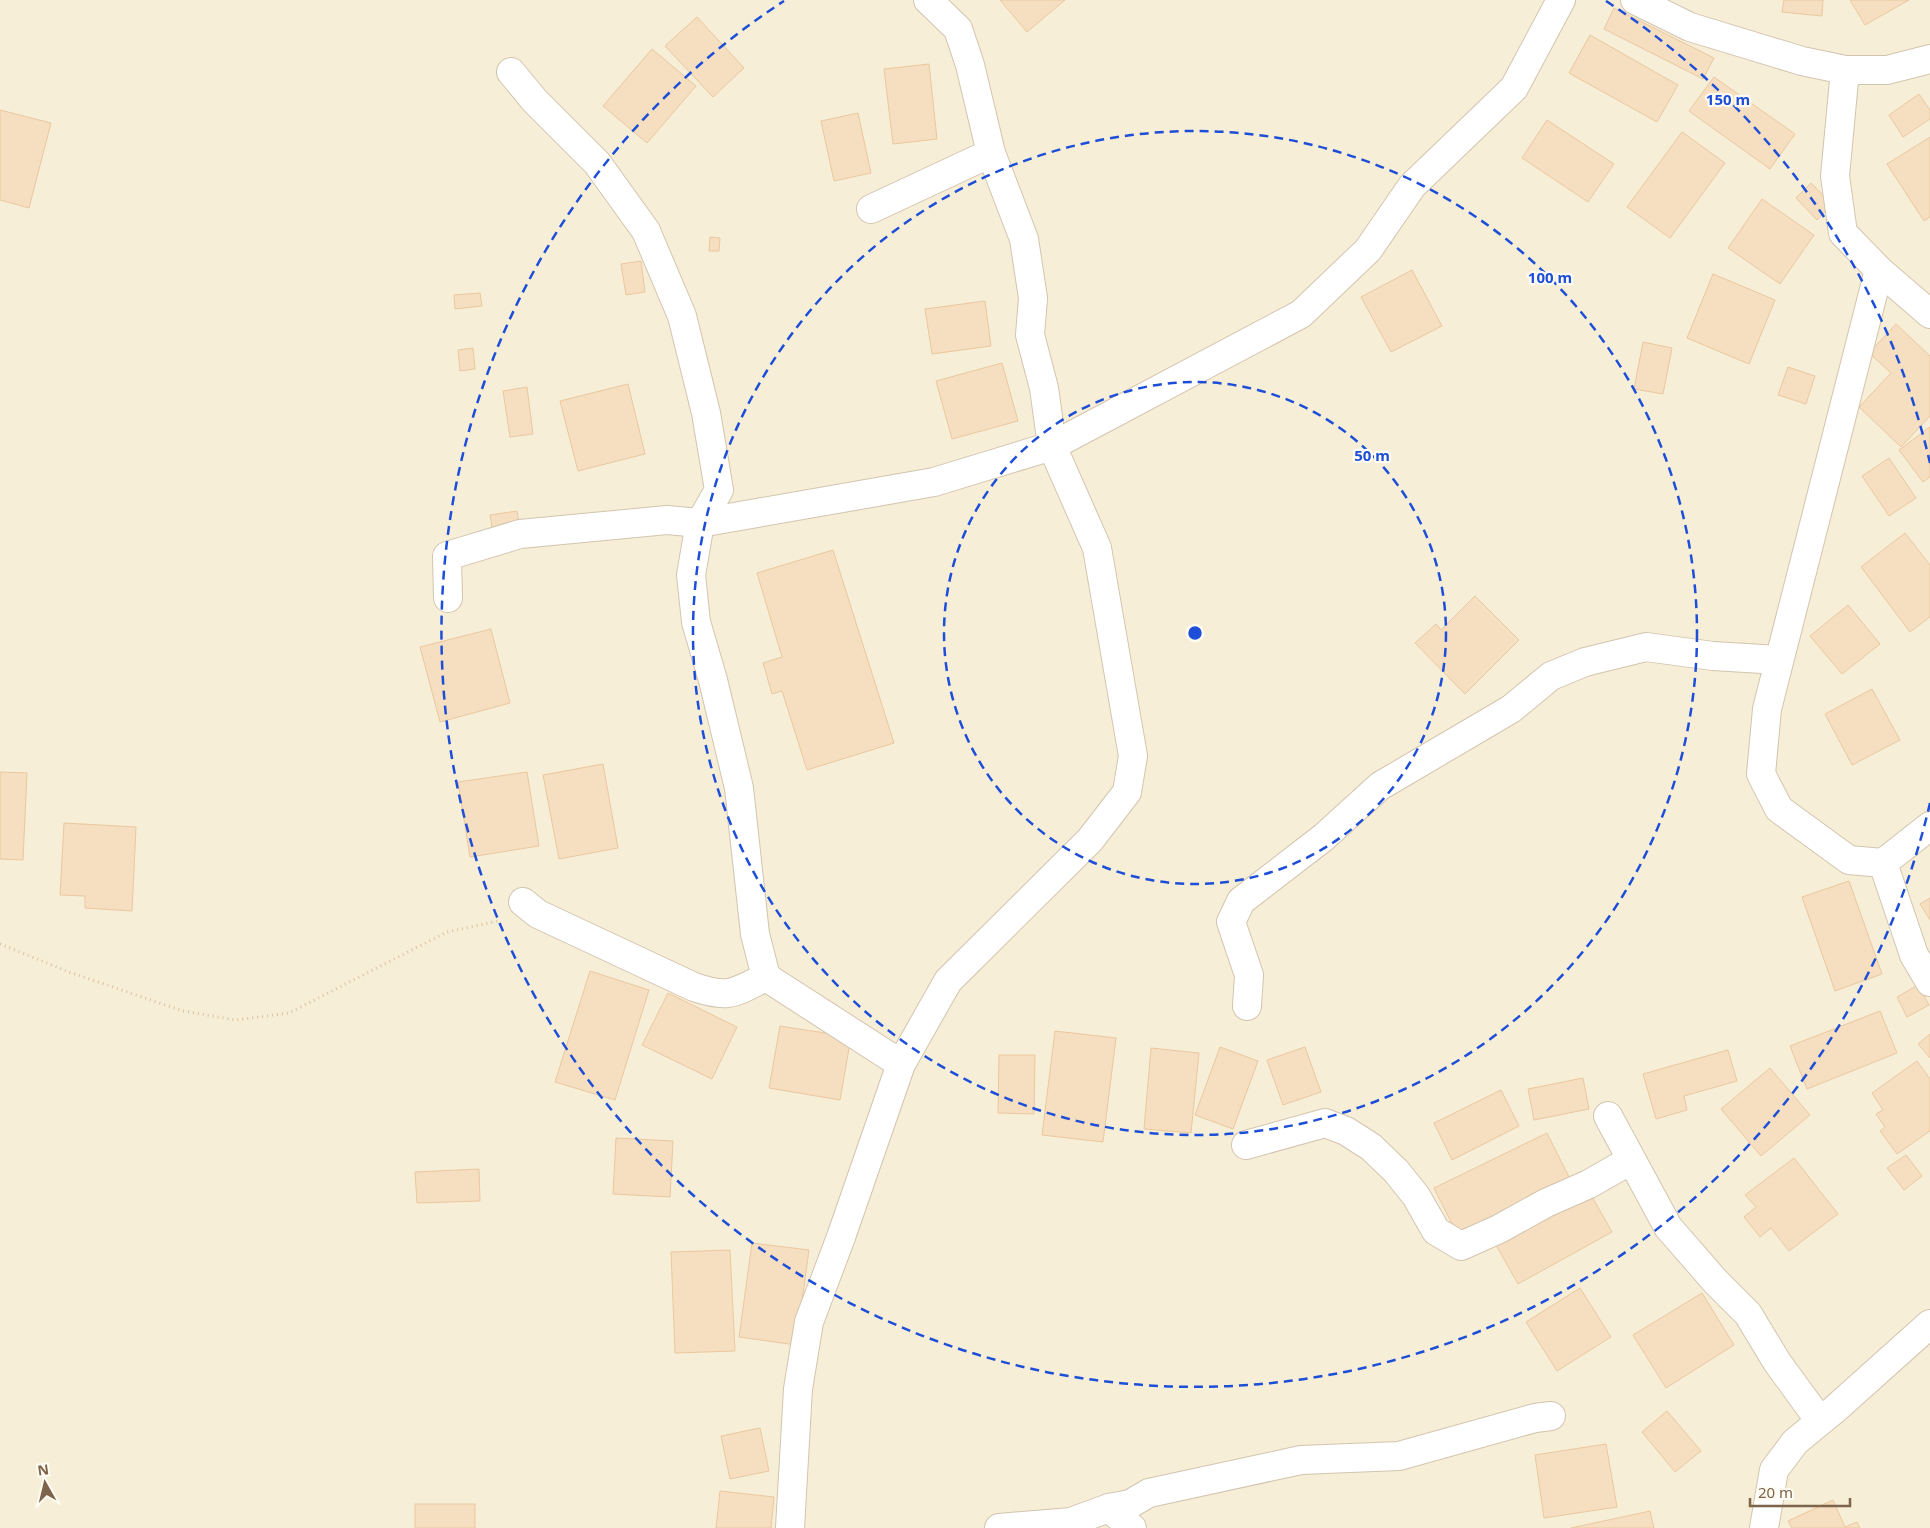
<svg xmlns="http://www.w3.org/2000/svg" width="1930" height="1528" viewBox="0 0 1930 1528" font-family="'Noto Sans',sans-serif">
  <rect width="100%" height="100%" fill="#fefaeb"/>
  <rect fill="#f7eed8" x="0" y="0" width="1930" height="1528"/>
  <g fill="#f6dec0" stroke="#eac89e">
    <polygon points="1000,0 1065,0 1027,32"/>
    <polygon points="1784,0 1823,0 1822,16 1782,12"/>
    <polygon points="1850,0 1909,0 1865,25"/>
    <polygon points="1614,8 1714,58 1703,79 1604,29"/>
    <polygon points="697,17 744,68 713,97 665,46"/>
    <polygon points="1590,35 1678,85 1657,122 1569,73"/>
    <polygon points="652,49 696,86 647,143 603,106"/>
    <polygon points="929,64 937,139 893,144 884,69"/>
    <polygon points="1714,77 1795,134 1770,169 1689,111"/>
    <polygon points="1919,94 1930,110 1930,119 1903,137 1889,115"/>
    <polygon points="0,110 51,123 29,208 0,200"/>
    <polygon points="858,113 871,173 834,181 821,121"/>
    <polygon points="1547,120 1614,164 1588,202 1522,158"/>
    <polygon points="1682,132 1725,163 1670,238 1627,207"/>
    <polygon points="1930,137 1930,217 1924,221 1887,164"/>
    <polygon points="1811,183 1832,204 1817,220 1796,198"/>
    <polygon points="1762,199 1814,235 1780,284 1728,248"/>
    <polygon points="710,237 720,238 719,251 709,251"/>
    <polygon points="641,261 645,292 626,295 621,264"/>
    <polygon points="1412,270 1442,326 1391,352 1361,297"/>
    <polygon points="1713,274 1775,300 1749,364 1687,338"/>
    <polygon points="480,293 482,306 455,309 454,295"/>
    <polygon points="985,301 991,346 932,354 925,309"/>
    <polygon points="1896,324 1930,356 1930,416 1901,447 1859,407 1891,373 1869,353"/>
    <polygon points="1643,342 1672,348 1663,394 1634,389"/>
    <polygon points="473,348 475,369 460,371 458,350"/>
    <polygon points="1002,363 1018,421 952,439 936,381"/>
    <polygon points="1788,367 1815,376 1806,404 1778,395"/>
    <polygon points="628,384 645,454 578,471 560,401"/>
    <polygon points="527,387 533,434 510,437 503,391"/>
    <polygon points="1930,427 1930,477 1923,482 1899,450"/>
    <polygon points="1889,458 1916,498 1889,516 1862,476"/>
    <polygon points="517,511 520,528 493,533 490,515"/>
    <polygon points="1905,533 1930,565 1930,617 1910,632 1861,567"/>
    <polygon points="833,550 894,743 807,770 782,691 772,694 763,663 782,657 757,573"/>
    <polygon points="1475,596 1519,640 1465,694 1415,643 1436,624 1441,630"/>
    <polygon points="1848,605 1880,644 1842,674 1810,636"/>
    <polygon points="491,629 510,703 440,722 420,647"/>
    <polygon points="1872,689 1900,740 1852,765 1825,714"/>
    <polygon points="603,764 618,848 559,859 543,775"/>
    <polygon points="0,772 27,773 23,860 0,859"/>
    <polygon points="527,772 539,846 470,857 458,782"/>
    <polygon points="64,823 136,827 132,911 85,908 85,896 60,895"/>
    <polygon points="1849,881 1882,974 1835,991 1802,897"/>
    <polygon points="1930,898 1930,920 1920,904"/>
    <polygon points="590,971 649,990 615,1100 555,1082"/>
    <polygon points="1918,985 1929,1005 1907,1017 1897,997"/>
    <polygon points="668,993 737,1027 712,1079 642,1045"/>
    <polygon points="1880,1011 1897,1053 1807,1089 1790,1046"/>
    <polygon points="780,1026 851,1037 840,1100 769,1088"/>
    <polygon points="1055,1031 1116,1038 1103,1142 1042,1135"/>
    <polygon points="1930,1034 1930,1058 1918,1044"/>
    <polygon points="1220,1047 1258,1061 1233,1129 1195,1115"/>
    <polygon points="1305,1047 1321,1092 1283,1105 1267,1060"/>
    <polygon points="1151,1048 1199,1053 1191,1133 1144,1129"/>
    <polygon points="1728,1050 1737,1081 1684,1096 1687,1110 1656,1119 1643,1074"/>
    <polygon points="999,1055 1035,1055 1034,1114 998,1113"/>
    <polygon points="1917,1061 1930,1079 1930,1131 1897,1154 1880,1131 1885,1127 1876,1114 1883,1110 1872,1093"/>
    <polygon points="1770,1068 1810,1115 1761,1156 1721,1109"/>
    <polygon points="1583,1078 1589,1109 1534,1120 1528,1089"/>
    <polygon points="1501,1090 1519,1126 1452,1160 1434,1123"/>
    <polygon points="1547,1133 1570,1179 1457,1234 1434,1188"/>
    <polygon points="616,1138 673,1141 670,1197 613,1194"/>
    <polygon points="1906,1155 1922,1176 1904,1190 1887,1168"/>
    <polygon points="1794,1158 1838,1214 1789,1251 1771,1228 1760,1237 1744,1217 1756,1207 1745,1195"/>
    <polygon points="479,1169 480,1201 417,1203 415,1172"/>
    <polygon points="1590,1193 1612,1232 1518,1284 1496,1245"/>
    <polygon points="752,1243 809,1250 796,1345 739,1337"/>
    <polygon points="730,1250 735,1351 675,1353 671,1252"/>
    <polygon points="1580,1288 1611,1337 1557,1371 1526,1322"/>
    <polygon points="1702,1293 1734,1345 1666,1388 1633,1335"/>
    <polygon points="1667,1411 1701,1451 1675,1472 1642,1432"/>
    <polygon points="760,1428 769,1471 730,1479 721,1436"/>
    <polygon points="1606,1444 1617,1507 1544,1518 1535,1455"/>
    <polygon points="720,1491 774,1497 771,1528 716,1528"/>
    <polygon points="1833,1500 1845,1527 1857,1522 1860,1528 1792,1528 1788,1521"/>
    <rect x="415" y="1504" width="60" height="24"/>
    <polygon points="1650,1511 1654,1528 1571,1528"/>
  </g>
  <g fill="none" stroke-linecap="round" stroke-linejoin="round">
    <defs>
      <g id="minor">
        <polyline points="928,0 958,29 970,65 991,153"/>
        <polyline points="1635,0 1690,27 1802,61 1845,70 1887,70 1930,59"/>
        <polyline points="1845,70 1835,176 1843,233 1879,270 1930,314"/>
        <polyline points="511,72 535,101 597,163 646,231 682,316 706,413 719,490 700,523 691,575 696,622 713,680 739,788 755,934 766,977"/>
        <polyline points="1879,270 1767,709 1761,774 1779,809 1849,860 1883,863 1930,826"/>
        <polyline points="448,598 447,556 520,534 667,520 700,523 934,482 1052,446 1301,314 1368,250 1412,186 1514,88 1561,0"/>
        <polyline points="1883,863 1914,955 1930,982"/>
        <path d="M523,902l15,12 156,73c36,12 39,6 72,-10l135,87"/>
        <polyline points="1247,1006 1249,975 1231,922 1241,901 1324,837 1380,786 1511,709 1551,676 1585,662 1646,647 1713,656 1779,660"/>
        <polyline points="1608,1116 1668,1227 1716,1282 1748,1314 1777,1362 1820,1421"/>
        <polyline points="1246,1145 1325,1123 1346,1131 1371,1147 1396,1171 1416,1196 1436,1231 1461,1246 1499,1229 1546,1203 1589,1184 1631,1160"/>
        <polyline points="1109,1508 1130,1504 1149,1493 1301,1460 1399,1456 1535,1418 1551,1416"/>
        <polyline points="790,1528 798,1389 809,1322 841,1237 901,1064 948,981 1090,840 1127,792 1133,756 1097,548 1052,446 1044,388 1030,335 1033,298 1024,239 991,153 871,209"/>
        <polyline points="999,1528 1071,1522 1109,1508 1132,1528"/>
        <polyline points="1764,1528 1774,1470 1795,1442 1834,1410 1930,1324"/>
      </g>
    </defs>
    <use href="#minor" stroke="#d3c4ae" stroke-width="30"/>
    <polyline stroke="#dcc2a1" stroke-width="3" stroke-dasharray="1 4" stroke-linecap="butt" points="0,944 69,972 183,1011 236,1020 289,1013 447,932 498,921"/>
    <use href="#minor" stroke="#fff" stroke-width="28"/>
  </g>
  <g fill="none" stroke="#1d4ed8" stroke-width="2.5" stroke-dasharray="9 6">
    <circle cx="1195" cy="633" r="251"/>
    <circle cx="1195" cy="633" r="502"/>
    <path d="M1930 803A754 754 0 1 1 784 1M1606 1A754 754 0 0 1 1930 463"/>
  </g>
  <circle cx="1195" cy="633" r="8" fill="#1d4ed8" stroke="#fffcf3" stroke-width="2.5"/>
  <g font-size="15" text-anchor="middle" font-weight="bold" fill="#1d4ed8" stroke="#fffcf3" stroke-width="4.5" stroke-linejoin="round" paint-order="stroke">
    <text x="1728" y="105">150 m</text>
    <text x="1550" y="283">100 m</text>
    <text x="1372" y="461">50 m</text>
  </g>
  <g transform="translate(45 1483) rotate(352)" stroke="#fffcf3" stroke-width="4" paint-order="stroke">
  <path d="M0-4L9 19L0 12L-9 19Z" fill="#7d644a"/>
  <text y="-8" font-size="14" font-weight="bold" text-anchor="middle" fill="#7d644a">N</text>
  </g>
  <path d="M1750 1498v8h100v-8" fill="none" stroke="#7d644a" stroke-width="2.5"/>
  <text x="1758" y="1498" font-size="15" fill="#7d644a" stroke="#fffcf3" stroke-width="4" paint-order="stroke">20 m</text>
</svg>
